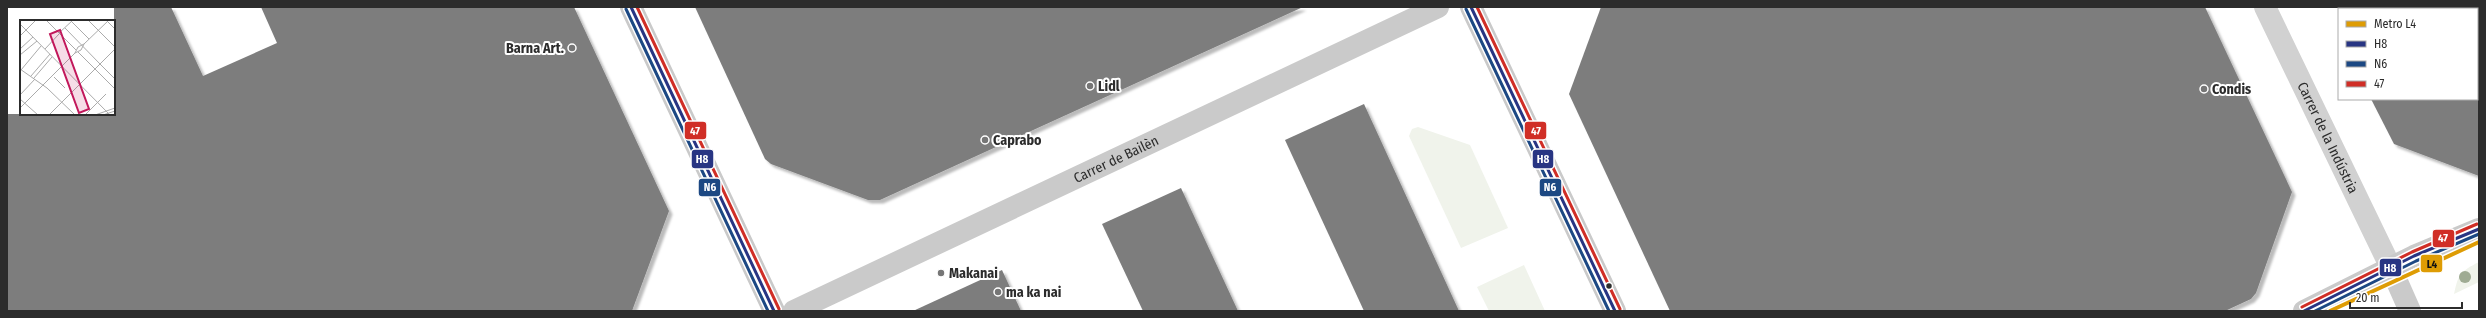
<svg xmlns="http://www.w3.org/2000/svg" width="2486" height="318" viewBox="0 0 2486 318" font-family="'Fira Sans Condensed',sans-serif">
  <defs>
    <filter id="shadow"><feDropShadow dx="3.5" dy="3.5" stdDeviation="1" flood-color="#0004"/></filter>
  </defs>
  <rect width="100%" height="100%" fill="#fff"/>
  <g fill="#f0f3eb">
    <polygon points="1418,127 1470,145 1508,228 1461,248 1409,136 1412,129"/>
    <path d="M2479,262v20l-25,12c4,-20 7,-23 25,-32z"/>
    <polygon points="1524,265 1545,311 1489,311 1477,287"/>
  </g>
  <g fill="#7d7d7d" filter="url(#shadow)">
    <polygon points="114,7 171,7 203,76 277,43 261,7 574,7 669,211 632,311 7,311 7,114 114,114"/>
    <polygon points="695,7 1303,7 880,200 868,200 771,164 765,159"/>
    <polygon points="1601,7 2205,7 2292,192 2256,293 2251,299 2225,311 1670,311 1569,94"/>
    <polygon points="2371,99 2479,99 2479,176 2394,144"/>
    <polygon points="1364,104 1459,311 1364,311 1285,140"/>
    <polygon points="1181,188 1238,311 1143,311 1102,224"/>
    <polygon points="1002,270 1021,311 913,311"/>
  </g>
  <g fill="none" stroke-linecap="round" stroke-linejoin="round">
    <path stroke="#d1d1d1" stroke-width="22" id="s1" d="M2265,7l126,261"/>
    <g stroke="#cacaca" stroke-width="22">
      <polyline points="631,7 774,311"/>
      <polyline points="1471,7 1615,311"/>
      <polyline points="2391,268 2410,311"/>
      <path id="s2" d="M794,311l644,-304"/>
      <polyline points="2304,311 2414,256 2479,229"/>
    </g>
    <defs>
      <g id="bus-1">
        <polyline points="631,7 774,311"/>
        <polyline points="1471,7 1615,311"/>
        <polyline points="2304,311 2414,256 2479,229"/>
      </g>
      <g id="bus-2">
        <polyline points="626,9 768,311"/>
        <polyline points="1466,9 1609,311"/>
        <polyline points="2315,311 2416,261 2479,234"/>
      </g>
      <g id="bus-3">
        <polyline points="637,7 779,309"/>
        <polyline points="1477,7 1620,309"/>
        <polyline points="2302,307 2412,252 2477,224"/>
      </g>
    </defs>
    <use href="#bus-1" stroke="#fff" stroke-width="6"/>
    <use href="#bus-2" stroke="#fff" stroke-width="6"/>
    <use href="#bus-3" stroke="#fff" stroke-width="6"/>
    <use href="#bus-1" stroke="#283583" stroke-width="3"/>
    <use href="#bus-2" stroke="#1c4883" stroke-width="3"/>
    <use href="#bus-3" stroke="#d02e26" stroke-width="3"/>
    <defs>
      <polyline id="metro-1" points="2330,311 2479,242"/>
    </defs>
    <use href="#metro-1" stroke="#fff" stroke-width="7"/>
    <use href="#metro-1" stroke="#de9c04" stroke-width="4"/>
  </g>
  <circle fill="#9fab93" cx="2465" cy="277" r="6"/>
  <g fill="#767676" stroke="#fff" stroke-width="1.5">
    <circle cx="572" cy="48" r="4"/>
    <circle cx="1090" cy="86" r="4"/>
    <circle cx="2204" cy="89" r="4"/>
    <circle cx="985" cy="140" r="4"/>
    <circle cx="941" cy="273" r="4"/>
    <circle cx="998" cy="292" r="4"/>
  </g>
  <circle fill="#2c2c2c" stroke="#fff" stroke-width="1.5" cx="1609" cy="286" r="3.5"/>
  <g text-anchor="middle" stroke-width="4" stroke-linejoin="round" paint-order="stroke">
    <g font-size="14" font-weight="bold" fill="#2c2c2c" stroke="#fff" text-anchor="start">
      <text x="564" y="53" text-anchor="end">Barna Art.</text>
      <text x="1098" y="91">Lidl</text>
      <text x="2212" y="94">Condis</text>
      <text x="993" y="145">Caprabo</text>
      <text x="949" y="278">Makanai</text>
      <text x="1006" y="297">ma ka nai</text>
    </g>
    <g font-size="14" fill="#2c2c2c" stroke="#fff">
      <text dy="5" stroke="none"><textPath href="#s1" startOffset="145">Carrer de la Indústria</textPath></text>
      <text dy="5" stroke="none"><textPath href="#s2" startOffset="356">Carrer de Bailèn</textPath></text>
    </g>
  </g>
  <g transform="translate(20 20)">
    <rect width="95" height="95" fill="#fff"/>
    <path fill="none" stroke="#ababab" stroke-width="1" d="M26,0l30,30M50,0l19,19M68,0l27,27M86,0l9,9M0,4l90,91M45,8l35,36M39,13l14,-13M0,16l16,-16M64,24l25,-24M0,29l13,-12M25,29l14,-15M58,32l37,37M0,35l17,-14M80,44l15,15M0,49l27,19 28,27M1,50l20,-24M11,56l19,-22M34,57l11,11M14,58l18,-21M0,75l15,-16M0,79l18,16M0,88l55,-55 3,-6 6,-3 -3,6 -6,3M29,95l66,-66M65,95l21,-21M75,95l20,-7M83,95l12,-4"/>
    <path fill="#c2185b" fill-opacity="0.15" stroke="#c2185b" stroke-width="2" d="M40,10l29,79 -10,4 -29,-79z"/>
    <rect width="95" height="95" fill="none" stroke="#2c2c2c" stroke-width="2"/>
  </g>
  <g stroke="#fff" stroke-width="1.5">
    <rect x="684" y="121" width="23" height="19" rx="4" fill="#d02e26"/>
    <rect x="1524" y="121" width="23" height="19" rx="4" fill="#d02e26"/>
    <rect x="691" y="149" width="23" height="20" rx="4" fill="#283583"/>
    <rect x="1532" y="149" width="22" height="20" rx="4" fill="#283583"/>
    <rect x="1539" y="178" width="23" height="19" rx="4" fill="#1c4883"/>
    <rect x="698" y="178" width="23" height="19" rx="4" fill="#1c4883"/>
    <rect x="2432" y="229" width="23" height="19" rx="4" fill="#d02e26"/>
    <rect x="2420" y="254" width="23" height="19" rx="4" fill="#de9c04"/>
    <rect x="2379" y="258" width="23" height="19" rx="4" fill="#283583"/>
  </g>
  <g font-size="11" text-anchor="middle" font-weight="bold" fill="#fff">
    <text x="695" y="135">47</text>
    <text x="1536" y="135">47</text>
    <text x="702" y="163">H8</text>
    <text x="1543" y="163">H8</text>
    <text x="1550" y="191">N6</text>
    <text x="710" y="191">N6</text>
    <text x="2443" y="242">47</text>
    <text x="2390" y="272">H8</text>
  </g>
  <g font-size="11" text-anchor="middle" font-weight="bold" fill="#111">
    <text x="2432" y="268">L4</text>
  </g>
  <rect width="2486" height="318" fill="none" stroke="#2c2c2c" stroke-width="16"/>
  <rect x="2338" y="8" width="140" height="92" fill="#ffffff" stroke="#ababab"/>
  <rect x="2346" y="21" width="20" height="6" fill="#de9c04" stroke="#ababab"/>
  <text x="2374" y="28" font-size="12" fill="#2c2c2c">Metro L4</text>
  <rect x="2346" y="41" width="20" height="6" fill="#283583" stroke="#ababab"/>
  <text x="2374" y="48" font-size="12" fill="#2c2c2c">H8</text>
  <rect x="2346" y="61" width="20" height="6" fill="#1c4883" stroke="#ababab"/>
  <text x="2374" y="68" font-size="12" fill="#2c2c2c">N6</text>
  <rect x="2346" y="81" width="20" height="6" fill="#d02e26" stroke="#ababab"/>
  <text x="2374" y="88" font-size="12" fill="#2c2c2c">47</text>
  <path d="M2350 302v6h112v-6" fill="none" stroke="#2c2c2c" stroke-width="2"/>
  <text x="2356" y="302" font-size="12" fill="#2c2c2c" stroke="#ffffff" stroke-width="3" paint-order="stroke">20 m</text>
</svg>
